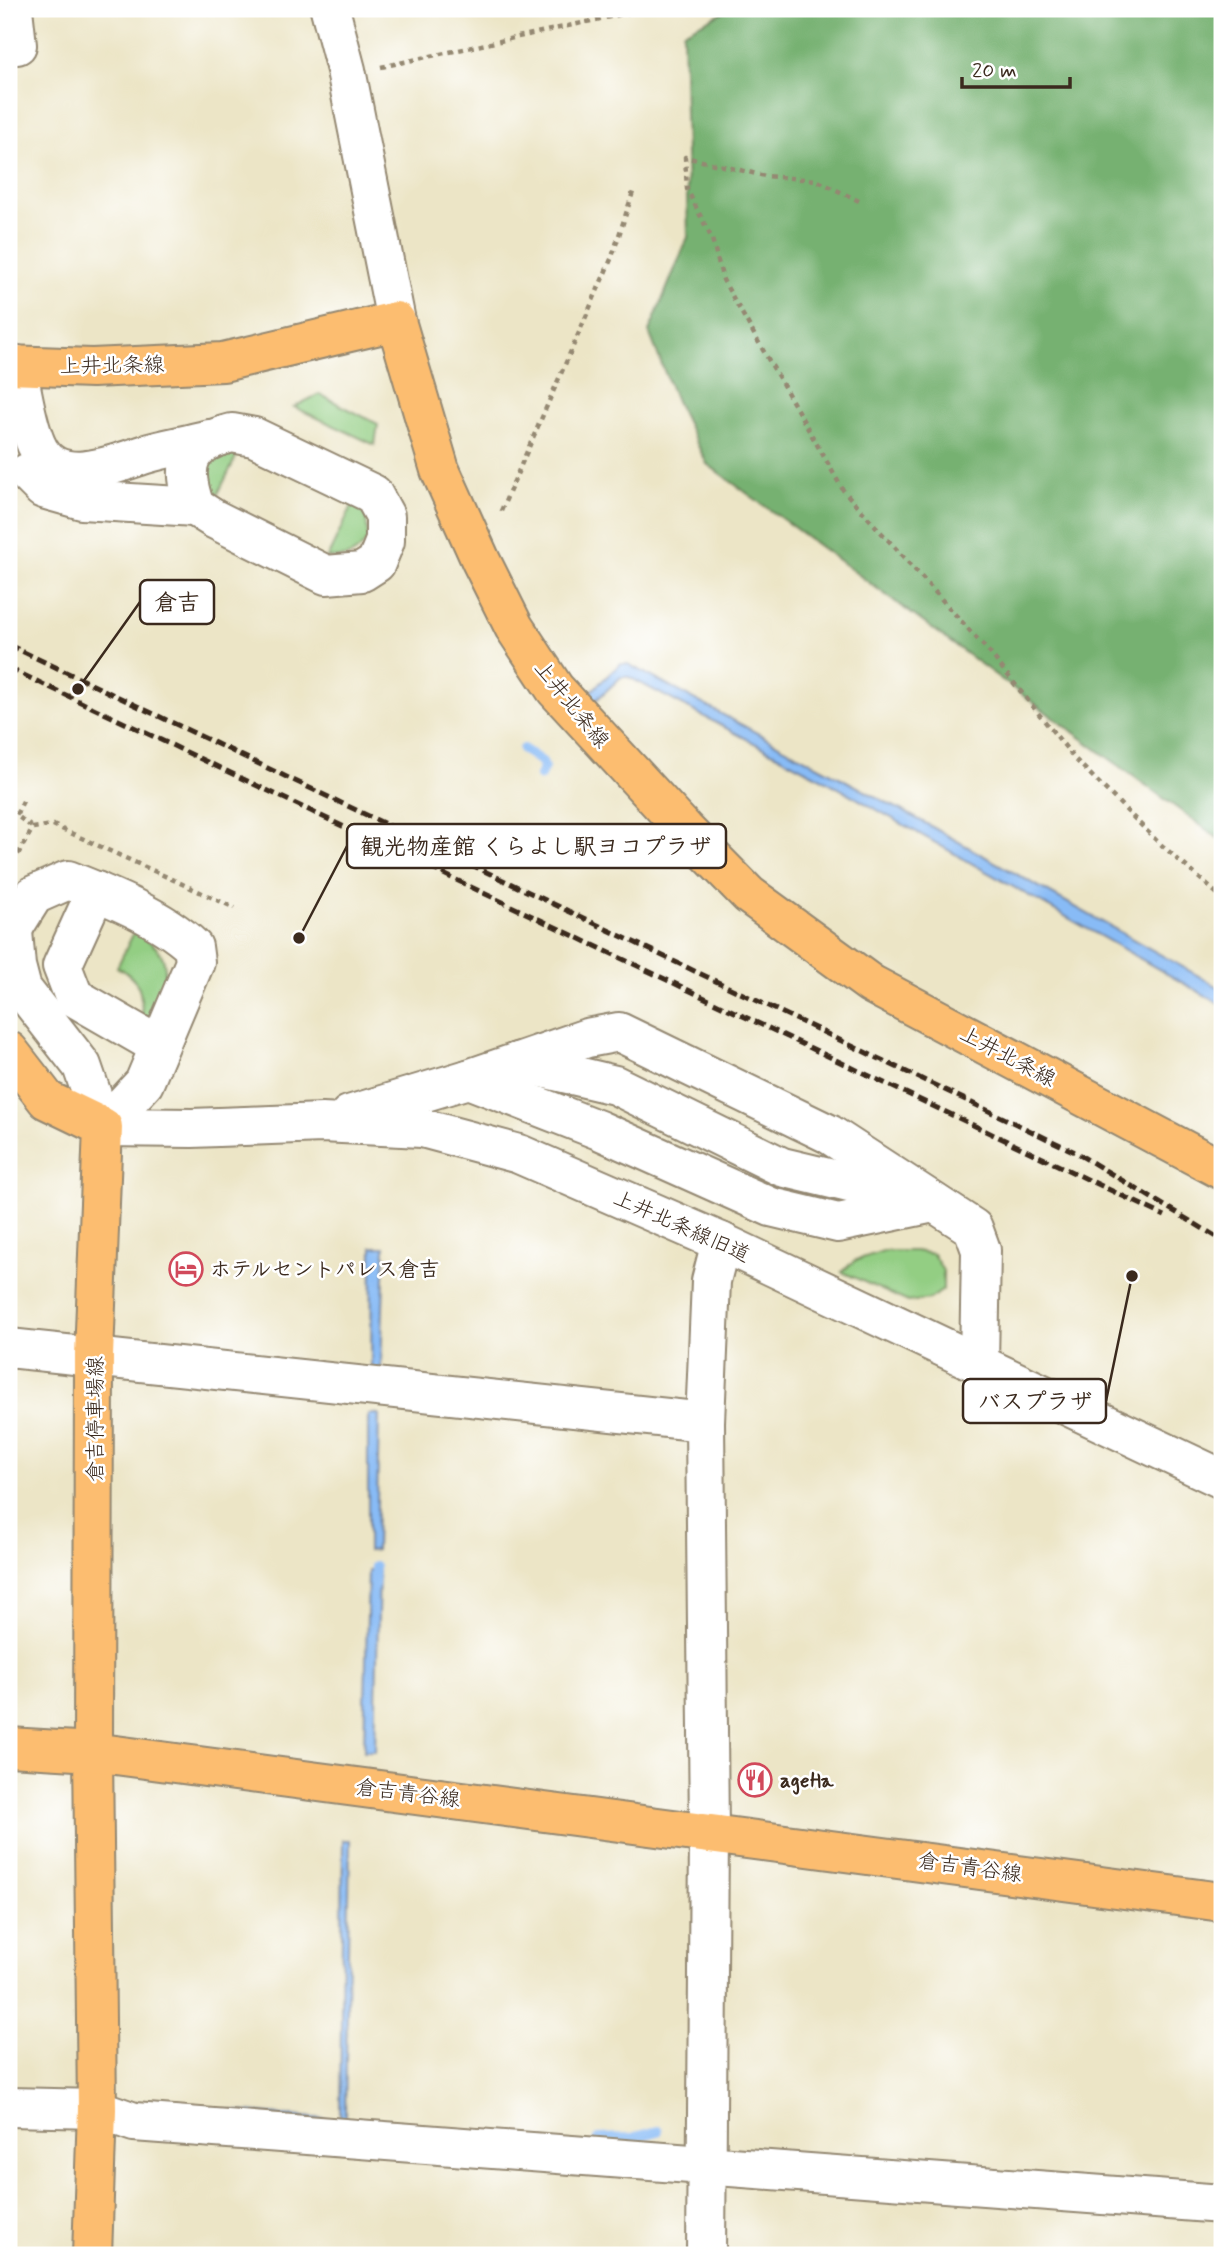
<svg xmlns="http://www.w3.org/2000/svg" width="1231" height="2264" viewBox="0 0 1231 2264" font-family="Mynerve,'Klee One',sans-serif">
  <rect width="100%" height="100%" fill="#fff"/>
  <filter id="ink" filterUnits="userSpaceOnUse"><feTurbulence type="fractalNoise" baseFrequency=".0143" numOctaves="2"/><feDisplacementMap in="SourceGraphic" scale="14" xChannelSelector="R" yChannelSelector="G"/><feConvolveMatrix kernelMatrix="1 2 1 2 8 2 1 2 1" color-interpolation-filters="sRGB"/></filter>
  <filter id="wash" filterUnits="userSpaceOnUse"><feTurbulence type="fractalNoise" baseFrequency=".00686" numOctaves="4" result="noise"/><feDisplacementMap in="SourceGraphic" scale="28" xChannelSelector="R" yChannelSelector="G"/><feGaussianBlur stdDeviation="1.57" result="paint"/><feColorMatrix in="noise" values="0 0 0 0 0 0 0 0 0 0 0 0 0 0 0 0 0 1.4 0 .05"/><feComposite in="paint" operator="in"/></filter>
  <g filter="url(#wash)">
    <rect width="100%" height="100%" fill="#ece5c6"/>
    <g fill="#93ce83" stroke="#677c50" stroke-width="2">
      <polygon points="319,394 378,424 375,445 294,407"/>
      <polygon points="240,449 214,502 203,465 210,455"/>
      <path d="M353,504l13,12 2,23c-12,18 -21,19 -41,19z"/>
      <path d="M134,932c48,24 30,49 13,88l-5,-3c0,-25 -1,-37 -25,-50z"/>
      <polygon points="883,1251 915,1251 933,1254 943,1271 943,1290 930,1299 908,1302 842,1272 854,1261"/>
    </g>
    <polygon fill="#76b171" stroke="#586e48" stroke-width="2" points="729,9 1218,9 1220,23 1222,24 1222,841 707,464 676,401 649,332 688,237 683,32"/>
    <g fill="#88bbf6" stroke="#62728a" stroke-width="2">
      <polygon points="620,664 628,664 925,823 1222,989 1222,1005 819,777 629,677 621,677 590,706 584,698"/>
      <polygon points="372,1247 385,1247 381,1370 371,1370"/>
      <polygon points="368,1414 379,1414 376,1550 368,1551"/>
      <polygon points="368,1570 379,1570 375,1751 364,1751"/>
      <polygon points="343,1840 350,1840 345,2116 341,2124 157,2109 157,2104 336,2120 340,2116"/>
    </g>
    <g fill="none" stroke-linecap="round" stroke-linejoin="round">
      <g stroke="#88bbf6" stroke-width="10">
        <polyline points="523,749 542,762 544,767 540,776"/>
        <polyline points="374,1585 375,1566"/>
        <polyline points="599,2139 632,2138 658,2131"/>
      </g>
    </g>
  </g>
  <g filter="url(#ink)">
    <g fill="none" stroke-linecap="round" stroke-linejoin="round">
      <defs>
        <g id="minor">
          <polyline points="330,9 346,70 396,321"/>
          <polyline points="9,44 17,45 13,9"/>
          <path d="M17,365c5,25 9,56 19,79 19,46 76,21 110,10 20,-6 42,-9 63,-15"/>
          <path d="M232,433l22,4 119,57 12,22v25l-9,22 -14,9 -36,3 -112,-56 -19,-12c-15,-44 -8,-63 37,-74z"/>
          <polyline points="27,473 43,489 82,500 195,507"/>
          <polyline points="96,891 62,966 74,997 159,1046"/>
          <polyline points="13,931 16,966 22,989 82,1066 103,1127"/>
          <path d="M9,935l25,-40 34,-15c41,16 93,37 125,67l2,15 -51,121 -41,44"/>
          <polyline points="517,1062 615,1085 782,1167 908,1197"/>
          <polyline points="468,1079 587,1038 619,1032 829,1134 973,1228 981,1250 979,1364"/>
          <polyline points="349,1115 468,1079 599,1130 771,1207 838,1223 934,1203"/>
          <polyline points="103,1127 192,1128 322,1123 422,1128 519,1154 721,1242 1222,1479"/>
          <polyline points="9,1348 705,1422 711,1281 721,1242"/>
          <polyline points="705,1422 709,1832 706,2255"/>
          <polyline points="9,2107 97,2109 134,2122 1222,2204"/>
        </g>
        <g id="major">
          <polyline points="9,365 92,368 223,362 396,321 440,470 481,561 514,627 555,689 685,830 749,895 871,984 1222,1170"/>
          <polyline points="9,1051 47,1100 103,1127 94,1356 93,1752 97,2109 92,2255"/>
          <polyline points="9,1747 93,1752 1222,1902"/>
        </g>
      </defs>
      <use href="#minor" stroke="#948872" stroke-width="42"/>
      <use href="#major" stroke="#948872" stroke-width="42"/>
      <g stroke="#948872" stroke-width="4.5" stroke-dasharray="5 5" stroke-linecap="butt">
        <polyline points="381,67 646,9"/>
        <polyline points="859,201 816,180 765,176 685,157 687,189 712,239 723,280 843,490 990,653 1075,759 1157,841 1222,898"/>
        <polyline points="501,511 612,257 633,192"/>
        <polyline points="23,801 16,815 33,828"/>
        <polyline points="13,863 33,828 53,825 235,908"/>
      </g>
      <use href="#minor" stroke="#fff" stroke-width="38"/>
      <use href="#major" stroke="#fcbd6f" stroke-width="38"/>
      <g stroke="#3b2a1e" stroke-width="5" stroke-dasharray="10 5" stroke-linecap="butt">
        <polyline points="9,645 1073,1151 1222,1240"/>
        <polyline points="9,668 1165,1216"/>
      </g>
    </g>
  </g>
  <defs>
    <symbol id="hotel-ring" viewBox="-11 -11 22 22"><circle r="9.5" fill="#fff" stroke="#d1495b" stroke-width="1.5"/><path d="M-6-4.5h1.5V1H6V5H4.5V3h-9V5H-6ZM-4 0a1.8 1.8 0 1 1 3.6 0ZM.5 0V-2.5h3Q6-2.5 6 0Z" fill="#d1495b"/></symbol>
    <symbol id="restaurant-ring" viewBox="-11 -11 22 22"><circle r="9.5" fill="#fff" stroke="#d1495b" stroke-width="1.5"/><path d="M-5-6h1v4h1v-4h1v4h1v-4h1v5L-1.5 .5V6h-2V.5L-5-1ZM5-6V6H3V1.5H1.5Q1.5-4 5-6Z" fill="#d1495b"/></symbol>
  </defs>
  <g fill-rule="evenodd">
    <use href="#hotel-ring" x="167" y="1250" width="38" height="38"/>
    <use href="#restaurant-ring" x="736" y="1761" width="38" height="38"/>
  </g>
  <g text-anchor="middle" stroke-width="5" stroke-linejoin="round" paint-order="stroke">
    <g font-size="21" fill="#3b2a1e" stroke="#fff">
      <text transform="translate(112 365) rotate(-1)" y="7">上井北条線</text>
      <text transform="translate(572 704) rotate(51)" y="7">上井北条線</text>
      <text transform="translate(1008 1056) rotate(28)" y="7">上井北条線</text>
      <text transform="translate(682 1226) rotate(24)" y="7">上井北条線旧道</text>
      <text transform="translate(95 1419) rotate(-90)" y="7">倉吉停車場線</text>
      <text transform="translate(408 1793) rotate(7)" y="7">倉吉青谷線</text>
      <text transform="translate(970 1867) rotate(8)" y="7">倉吉青谷線</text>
    </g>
    <g font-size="21" font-weight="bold" fill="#3b2a1e" stroke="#fff" text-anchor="start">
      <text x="210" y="1276">ホテルセントパレス倉吉</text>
      <text x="780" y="1787">ageHa</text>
    </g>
  </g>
  <path fill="none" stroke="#3b2a1e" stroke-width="2.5" d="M78 689L140 602M299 938L347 846M1132 1276L1106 1401"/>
  <g fill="#3b2a1e" stroke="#fff" stroke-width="2.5">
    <circle cx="78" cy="689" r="7"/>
    <circle cx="299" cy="938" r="7"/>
    <circle cx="1132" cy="1276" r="7"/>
  </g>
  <g fill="#fff" stroke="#3b2a1e" stroke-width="2.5">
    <rect x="140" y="580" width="74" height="44" rx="7"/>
    <rect x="347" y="824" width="379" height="44" rx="7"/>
    <rect x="963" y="1379" width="143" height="44" rx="7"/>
  </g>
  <g font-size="23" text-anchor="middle" font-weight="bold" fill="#3b2a1e">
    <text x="177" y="610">倉吉</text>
    <text x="536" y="854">観光物産館 くらよし駅ヨコプラザ</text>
    <text x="1035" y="1409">バスプラザ</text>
  </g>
  <rect width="1231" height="2264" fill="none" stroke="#fff" stroke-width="35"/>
  <path d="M962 77v10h108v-10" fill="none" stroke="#3b2a1e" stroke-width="3.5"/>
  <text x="972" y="77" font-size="21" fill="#3b2a1e" stroke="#ffffff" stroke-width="5" paint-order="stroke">20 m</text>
</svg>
